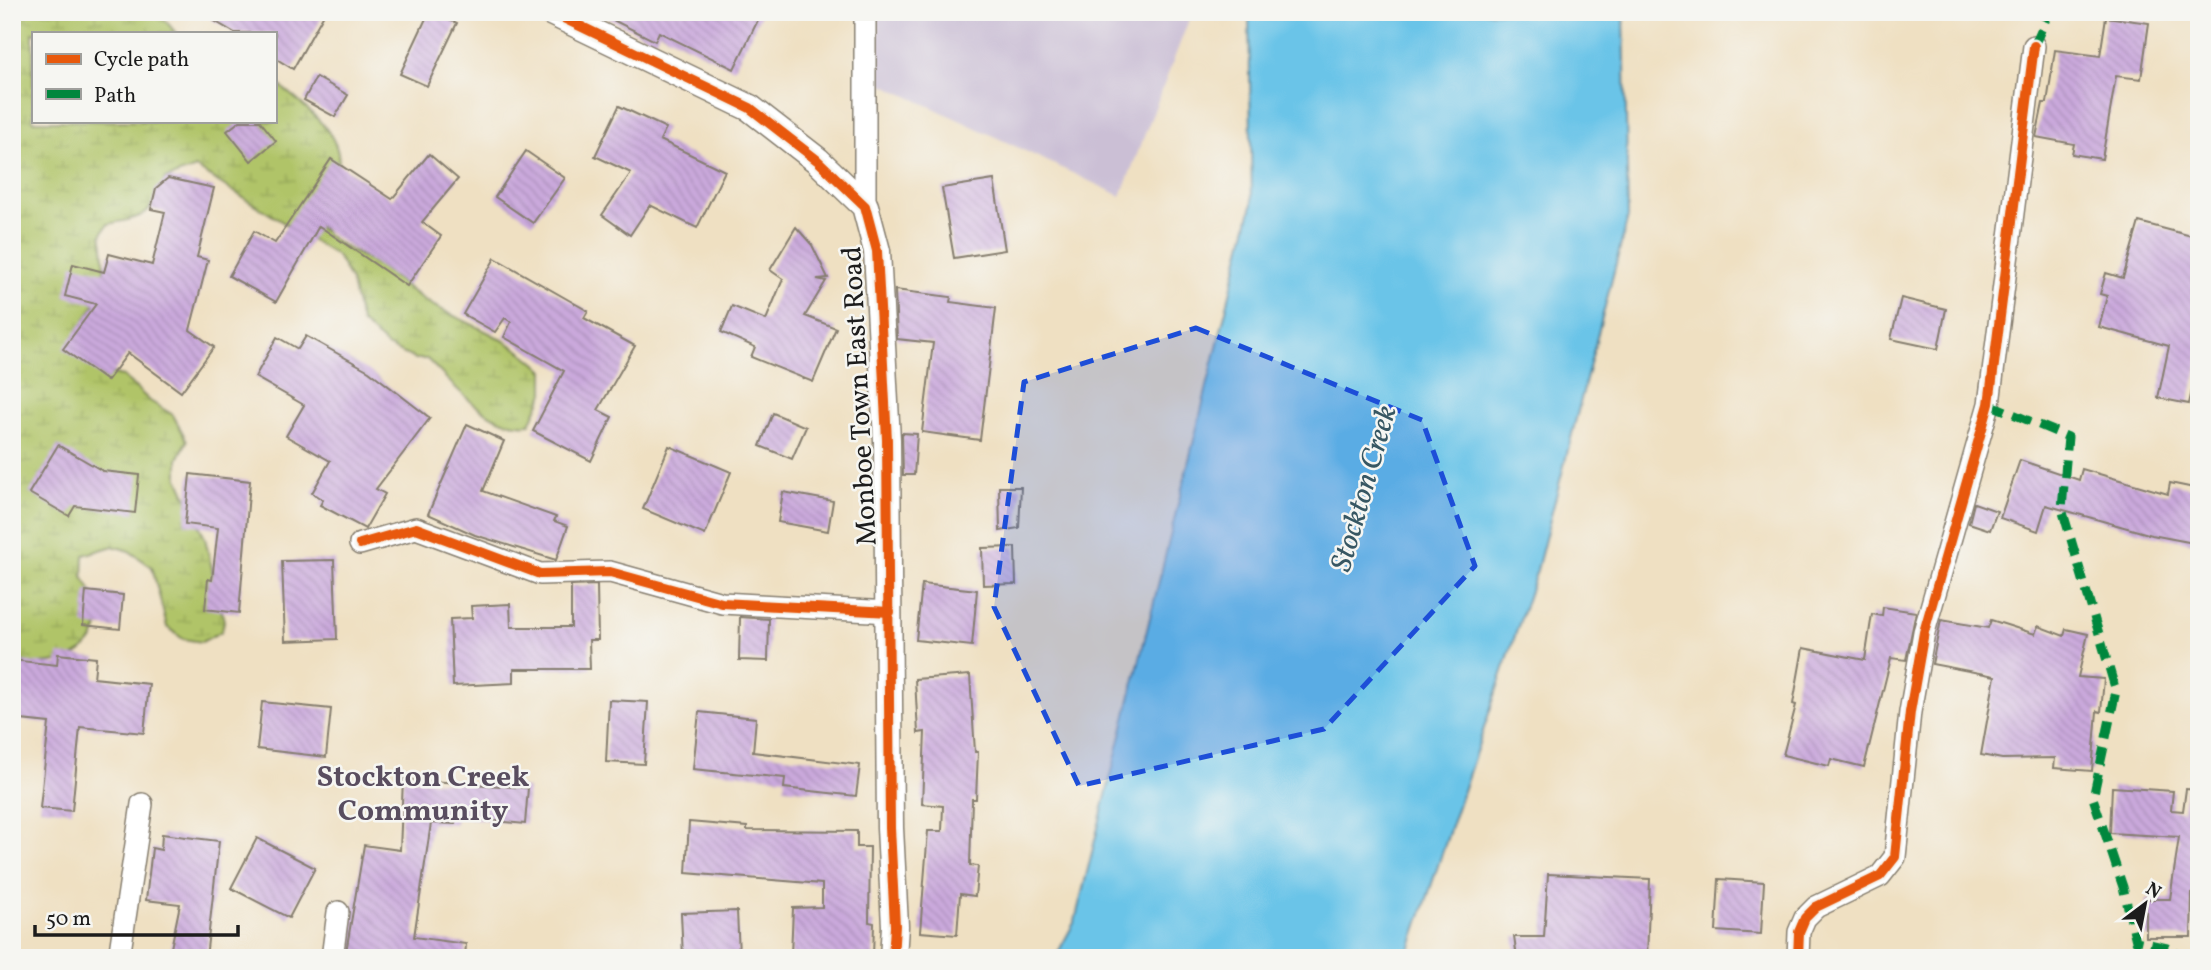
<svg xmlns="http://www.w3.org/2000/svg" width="2211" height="970" viewBox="0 0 2211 970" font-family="Vollkorn,serif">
  <defs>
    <pattern id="wetland-marsh" width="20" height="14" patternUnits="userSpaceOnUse" patternTransform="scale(1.75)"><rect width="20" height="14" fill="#b0c468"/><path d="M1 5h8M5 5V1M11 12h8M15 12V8" fill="none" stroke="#97a85a"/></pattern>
    <pattern id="building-back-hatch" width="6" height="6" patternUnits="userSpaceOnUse" patternTransform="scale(1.75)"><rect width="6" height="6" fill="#caa9dc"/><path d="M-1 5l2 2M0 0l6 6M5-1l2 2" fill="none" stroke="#ad91bc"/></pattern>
  </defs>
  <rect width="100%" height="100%" fill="#f6f6f2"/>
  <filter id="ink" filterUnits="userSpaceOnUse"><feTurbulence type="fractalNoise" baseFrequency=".0143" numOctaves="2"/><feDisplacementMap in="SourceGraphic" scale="14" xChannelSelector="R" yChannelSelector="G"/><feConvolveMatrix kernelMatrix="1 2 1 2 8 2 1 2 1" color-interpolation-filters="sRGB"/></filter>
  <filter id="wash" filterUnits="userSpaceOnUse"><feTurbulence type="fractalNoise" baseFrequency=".00686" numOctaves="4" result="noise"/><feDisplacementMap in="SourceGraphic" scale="28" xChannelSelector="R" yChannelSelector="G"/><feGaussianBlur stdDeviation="1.57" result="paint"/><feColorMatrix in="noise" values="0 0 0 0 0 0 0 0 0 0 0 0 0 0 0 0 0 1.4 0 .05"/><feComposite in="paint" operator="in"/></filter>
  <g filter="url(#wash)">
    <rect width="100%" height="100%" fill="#efe0c2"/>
    <polygon fill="#cbbfd5" points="878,12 1192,12 1121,196 880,83"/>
    <path fill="url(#wetland-marsh)" stroke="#667042" stroke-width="2" d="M12,12h146l18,21h-143v88h242v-40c23,22 74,53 62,91 -5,15 -18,30 -26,43 19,30 38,33 66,50 20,12 36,30 57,41 38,20 79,33 110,65v22l-14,31c-42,5 -75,-38 -103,-65h-12l-28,-13 -26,-24 -10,-41 -14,-25 -141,-88 -31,11c-14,37 -20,38 -57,45l-7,11c10,51 -3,65 -30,107l17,21 36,14 26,24 23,14 14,26 -9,18v19l27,60 19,83 -2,10 -20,11 -19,-3 -16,-12 -15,-60 -23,-16 -16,-5 -29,9 -1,22c33,45 12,85 -44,87 -9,1 -19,-4 -27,-6z"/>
    <polygon fill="#6ac4e8" stroke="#437082" stroke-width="2" points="1249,12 1624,12 1628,217 1537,570 1407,958 1055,958 1075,921 1252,205"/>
    <g id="blocks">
      <g fill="url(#building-back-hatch)">
        <polygon points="199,12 325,12 293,69 275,58 275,33 235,33"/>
        <polygon points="429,12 457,23 427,86 400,74"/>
        <polygon points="597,12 762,12 734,69 659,32 655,41"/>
        <polygon points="2106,17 2149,23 2141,79 2116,76 2102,159 2072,154 2074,144 2036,137 2043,103 2047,103 2055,50 2100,56"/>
        <polygon points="316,77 348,95 335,117 304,100"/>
        <polygon points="619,106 666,128 660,140 725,171 697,228 650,205 630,235 602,215 631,173 595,156"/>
        <polygon points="240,121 260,121 276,141 251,161 227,131"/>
        <polygon points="526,151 565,178 533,223 495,197"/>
        <polygon points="429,154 458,179 422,222 441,236 407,286 319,226 276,302 229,276 254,231 275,243 331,159 392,199"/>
        <polygon points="168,178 214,188 197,257 208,260 190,330 214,347 181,392 128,353 107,381 63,349 96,304 65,296 73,264 104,272 109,254 152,265 165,212 151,209 156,188"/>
        <polygon points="994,180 1005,250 954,258 942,188"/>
        <polygon points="2139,222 2199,238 2199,359 2189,404 2158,398 2169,346 2099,327 2107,296 2100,294 2106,273 2123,278"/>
        <polygon points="796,227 812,245 828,278 817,279 826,281 805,316 836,328 813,382 751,357 755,347 721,332 732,306 766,320 783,279 770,270"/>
        <polygon points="495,258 588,311 584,318 635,346 598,410 612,417 591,461 533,431 564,371 504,337 511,322 505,318 495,332 463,314"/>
        <polygon points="895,290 951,297 950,302 996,308 980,440 922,432 933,343 897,339"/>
        <polygon points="1901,298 1946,309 1938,349 1891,339"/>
        <polygon points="306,336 369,371 430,418 376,489 385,494 365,529 320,505 323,500 312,493 330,461 286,436 304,405 255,377 277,337 298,349"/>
        <polygon points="773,413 806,427 792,459 760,446"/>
        <polygon points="467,424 504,441 483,491 556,517 554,521 568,526 556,560 475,535 428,514"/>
        <polygon points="902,433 917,434 914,475 903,475"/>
        <polygon points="58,445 103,471 139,475 135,513 75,506 69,516 29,493"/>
        <polygon points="669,446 731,472 705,535 643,509"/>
        <polygon points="2020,460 2079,480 2082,469 2168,494 2170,483 2199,489 2199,544 2152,535 2046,505 2038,531 2000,518"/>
        <polygon points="190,474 250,481 239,613 205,609 208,579 212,580 218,528 185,524"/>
        <polygon points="999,487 1021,487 1019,528 1000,531"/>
        <polygon points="783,492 833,501 828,531 778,522"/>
        <polygon points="1974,503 1997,511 1990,530 1969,523"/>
        <polygon points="1015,547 1016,584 983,585 982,548"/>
        <polygon points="334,560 337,639 285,641 282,561"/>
        <polygon points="922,584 977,590 972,646 916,640"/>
        <polygon points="597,585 598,640 589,640 590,669 514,669 514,683 453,686 450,619 472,618 471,606 510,604 511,627 571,627 571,586"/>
        <polygon points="86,591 123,595 120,629 83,625"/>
        <polygon points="1883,607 1916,612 1906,660 1891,658 1864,767 1831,759 1829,766 1783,755 1796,705 1793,704 1803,648 1865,660 1872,614 1882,616"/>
        <polygon points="740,617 769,619 768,661 739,660"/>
        <polygon points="1941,620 1988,628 1991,620 2035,634 2038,626 2064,636 2066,629 2088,634 2078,677 2104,679 2101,712 2097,711 2092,771 2054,768 2055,758 2002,759 1981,755 1995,676 1932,664"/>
        <polygon points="58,654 96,658 94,678 149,684 144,733 80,727 72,811 40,808 49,723 12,719 12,660 57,665"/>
        <polygon points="970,675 975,752 978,752 976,799 972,799 970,865 978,866 975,896 960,894 957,935 920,932 928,831 942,831 943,806 922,804 925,732 918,733 915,679"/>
        <polygon points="609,700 648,702 644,764 606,762"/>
        <polygon points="262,702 331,709 326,757 257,749"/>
        <polygon points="699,712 756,718 753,752 860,765 856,796 784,788 785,778 693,769"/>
        <polygon points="403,779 528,788 525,824 456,817 455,824 431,823 414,937 466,944 465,958 345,958 364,845 400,850"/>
        <polygon points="2112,787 2173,791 2171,810 2183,811 2186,789 2199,790 2199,893 2192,893 2191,937 2146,937 2146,899 2170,899 2179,837 2110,833"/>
        <polygon points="689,822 747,827 747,830 857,831 857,847 870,847 869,922 874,923 873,958 791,955 793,908 822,907 822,884 686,873"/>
        <polygon points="162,834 219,841 206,958 169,958 180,904 146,900 152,848 161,850"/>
        <polygon points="257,838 315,868 289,918 231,888"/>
        <polygon points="1548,874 1650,879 1647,958 1517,958 1514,937 1544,937"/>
        <polygon points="1719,879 1764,882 1761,934 1716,931"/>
        <polygon points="737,911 739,955 683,957 681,913"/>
      </g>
    </g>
  </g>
  <g filter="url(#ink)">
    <use href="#blocks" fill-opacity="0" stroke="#867e6f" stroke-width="2"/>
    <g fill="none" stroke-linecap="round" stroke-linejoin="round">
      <defs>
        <g id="minor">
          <polyline points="865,12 865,206"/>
          <polyline points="360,544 416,528 540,574 610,572 722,603 890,612"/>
          <polyline points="119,958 142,804"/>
          <polyline points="332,958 338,912"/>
          <polyline points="1798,958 1799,932 1805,918 1816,907 1880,876 1895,857 1910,712 1924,632 1989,404 2034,46"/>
        </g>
        <polyline id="tertiary" points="551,12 750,108 817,160 865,206 877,251 887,440 890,828 895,926 893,958"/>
      </defs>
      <use href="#minor" stroke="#867e6f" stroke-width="24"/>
      <use href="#tertiary" stroke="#867e6f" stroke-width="29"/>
      <use href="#minor" stroke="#fff" stroke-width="21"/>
      <use href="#tertiary" stroke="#fff" stroke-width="26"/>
      <g stroke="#00873e" stroke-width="9" stroke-dasharray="18 9" stroke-linecap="butt">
        <polyline points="2034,46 2049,12"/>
        <polyline points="1989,404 2068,437 2062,509 2116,691 2093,798 2123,887 2136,941 2167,948 2186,958"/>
      </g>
      <defs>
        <g id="cycleway">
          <polyline points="551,12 750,108 817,160 865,206 877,251 887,440 890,828 895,926 893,958"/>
          <polyline points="360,544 416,528 540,574 610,572 722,603 890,612"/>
          <polyline points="1798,958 1799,932 1805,918 1816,907 1880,876 1895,857 1910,712 1924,632 1989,404 2034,46"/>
        </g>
      </defs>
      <use href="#cycleway" stroke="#f6f6f2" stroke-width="15"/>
      <use href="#cycleway" stroke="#e8590c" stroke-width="10"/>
    </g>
  </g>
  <path fill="#1d4ed8" fill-opacity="0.2" stroke="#1d4ed8" stroke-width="5" stroke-dasharray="14 9" stroke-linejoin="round" d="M1196,328l226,92 53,146 -151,163 -245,57 -85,-179 30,-225z"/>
  <g text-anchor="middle" stroke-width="5" stroke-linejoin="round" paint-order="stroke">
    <g font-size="28" fill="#1c1c1c" stroke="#f6f6f2">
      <text transform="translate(858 396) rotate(-93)" y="10">Monboe Town East Road</text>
    </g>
    <g font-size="30" font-style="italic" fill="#375763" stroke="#f6f6f2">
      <text transform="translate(1363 488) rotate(-74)" y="10">Stockton Creek</text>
    </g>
    <g font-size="30" font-weight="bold" fill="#594d5f" stroke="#f6f6f2">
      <text x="423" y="786">Stockton Creek<tspan x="423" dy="34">Community</tspan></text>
    </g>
  </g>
  <rect width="2211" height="970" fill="none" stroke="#f6f6f2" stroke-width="42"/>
  <rect x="32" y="32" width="245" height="91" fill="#f6f6f2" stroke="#9f9f9c" stroke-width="2"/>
  <rect x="46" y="54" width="35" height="10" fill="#e8590c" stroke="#9f9f9c" stroke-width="2"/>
  <text x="94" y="66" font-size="21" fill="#1c1c1c">Cycle path</text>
  <rect x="46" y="89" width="35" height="10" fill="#00873e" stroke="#9f9f9c" stroke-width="2"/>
  <text x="94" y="102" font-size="21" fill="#1c1c1c">Path</text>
  <g transform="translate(2145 904) rotate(32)" stroke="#f6f6f2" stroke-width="5" paint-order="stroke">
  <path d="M0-5L12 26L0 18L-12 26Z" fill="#1c1c1c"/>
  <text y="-10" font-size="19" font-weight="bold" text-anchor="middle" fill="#1c1c1c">N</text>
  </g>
  <path d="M35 925v10h203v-10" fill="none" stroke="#1c1c1c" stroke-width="3.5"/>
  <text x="46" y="925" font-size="21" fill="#1c1c1c" stroke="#f6f6f2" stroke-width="5" paint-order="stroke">50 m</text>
</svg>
